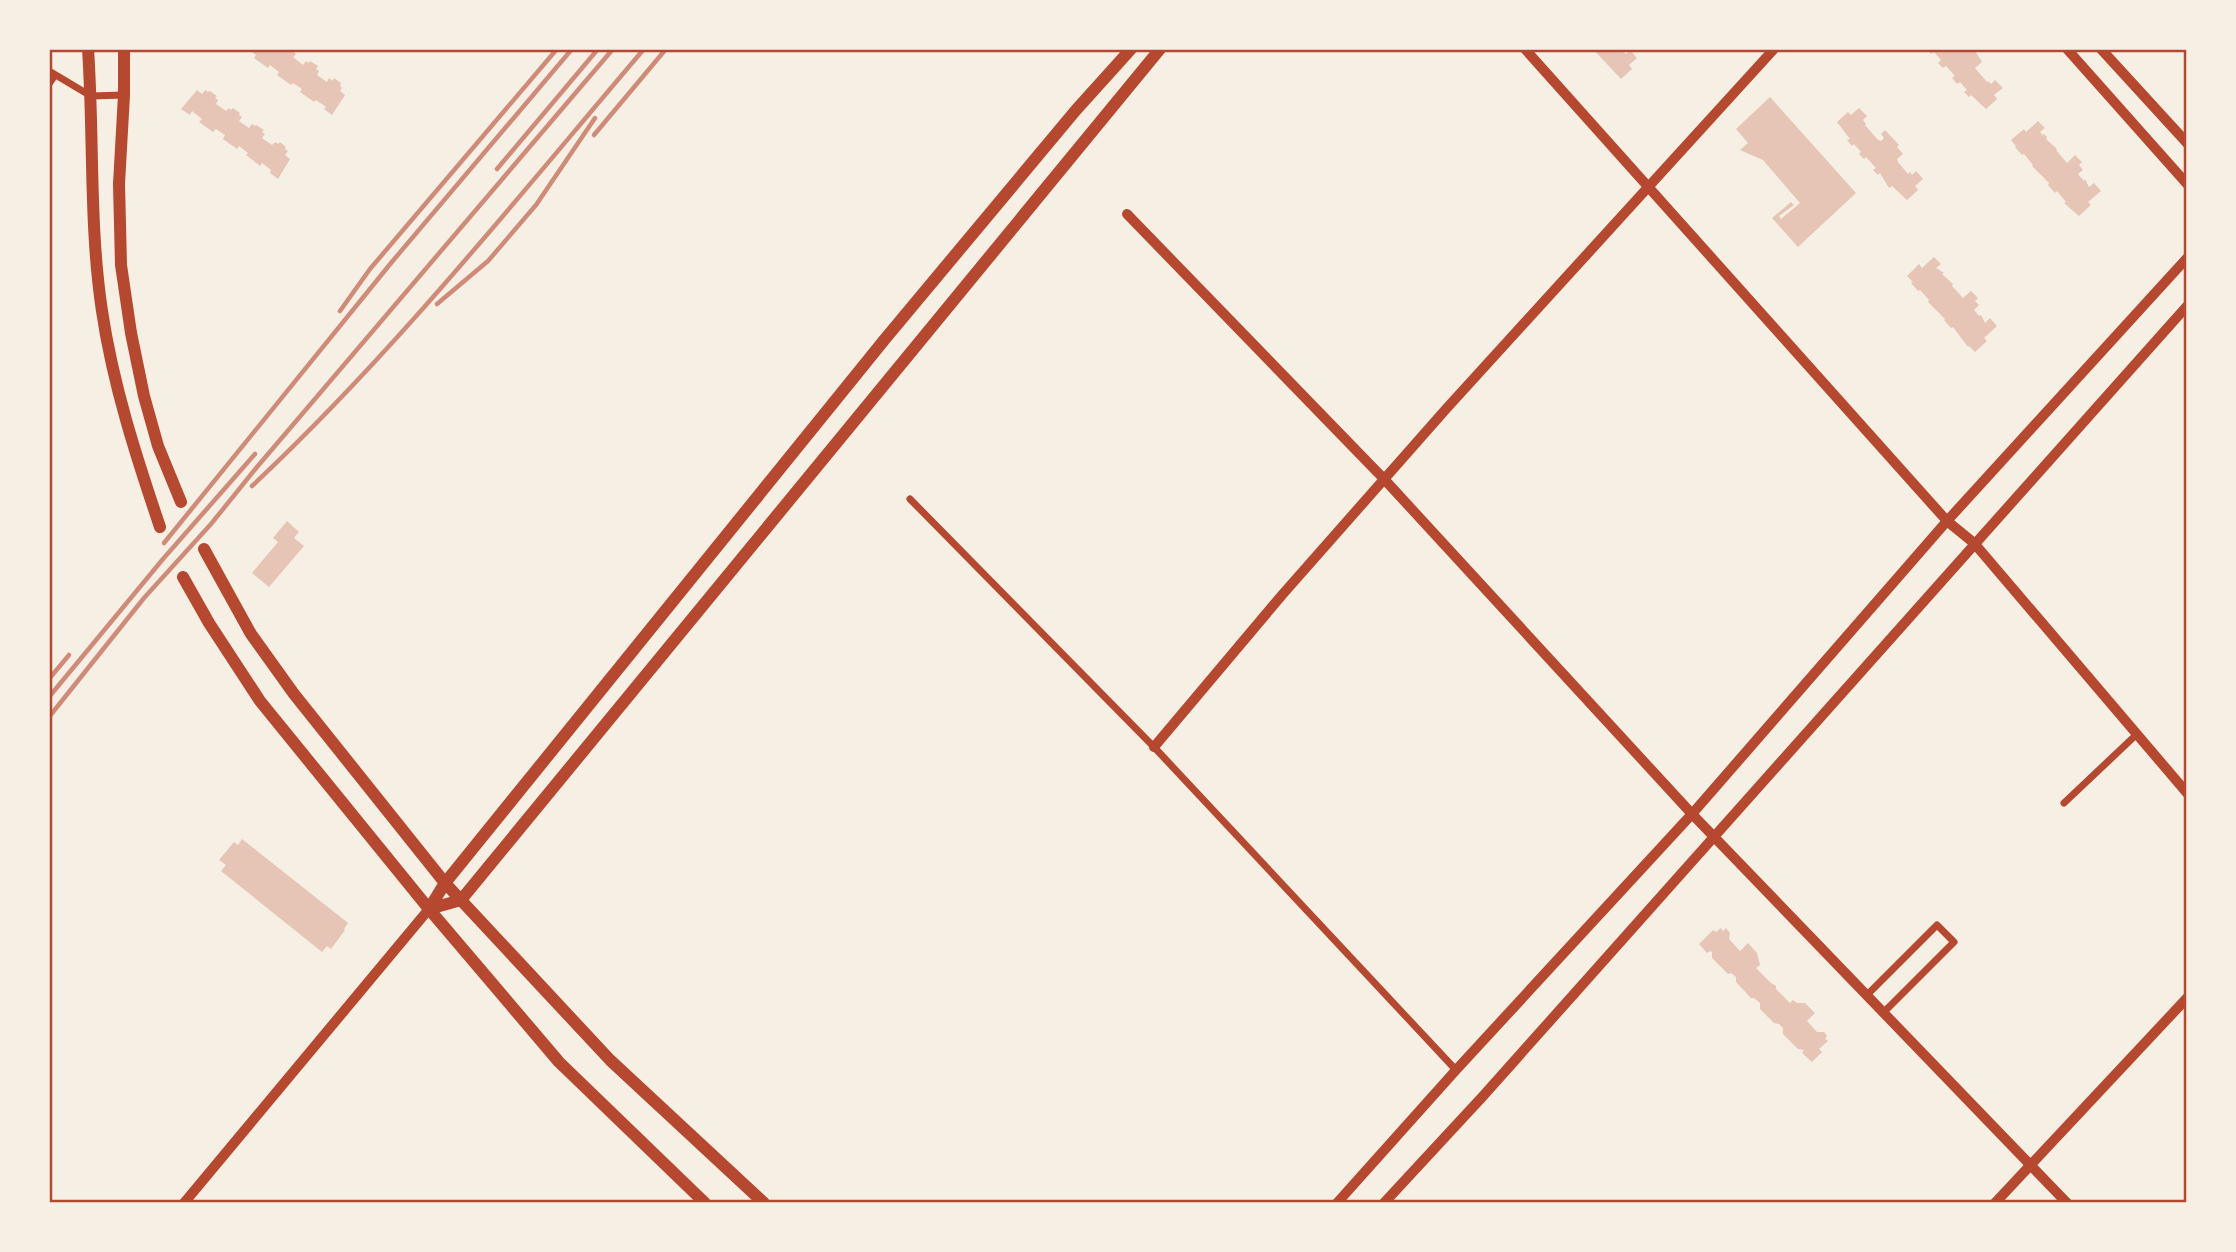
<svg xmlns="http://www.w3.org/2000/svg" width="2236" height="1252" viewBox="0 0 2236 1252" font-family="'PT Sans',sans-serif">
  <rect width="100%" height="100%" fill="#f6efe4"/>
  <g fill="#e6c5b7">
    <polygon points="248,49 295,49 293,51 296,54 293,57 303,65 306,61 309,63 310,61 318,66 316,69 319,71 317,75 327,82 329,78 333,81 334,78 341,83 340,86 342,88 340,91 345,95 332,115 324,109 326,107 316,100 314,102 300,92 302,89 293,83 291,85 277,75 279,72 270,65 268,68 254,58 256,55"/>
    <polygon points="1593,49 1619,49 1626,54 1630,50 1637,58 1629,65 1632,69 1621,79"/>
    <polygon points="1926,49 1974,49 1982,62 1975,68 1987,82 1988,81 1991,84 1995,80 2003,88 1994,95 1997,99 1986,109 1971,95 1969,97 1964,92 1967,90 1960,82 1957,84 1952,78 1955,76 1946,66 1943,68 1938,63 1941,60 1934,52 1931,54"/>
    <polygon points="197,90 202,94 205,90 208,92 210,91 217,96 215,98 218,100 216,104 226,111 229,108 231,110 233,108 240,113 239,115 242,117 239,121 249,128 252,124 255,126 256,125 264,130 262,132 265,134 262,138 272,145 275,142 278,144 280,142 286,147 285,149 288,151 285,155 290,159 278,179 270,173 271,170 262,163 260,166 246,155 248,153 239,146 237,149 223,139 225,135 216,129 213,132 199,122 202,119 192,111 190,115 181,109"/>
    <polygon points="1770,97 1856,193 1798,247 1772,218 1791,202 1794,205 1779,216 1781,219 1800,203 1763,160 1740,150 1748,143 1736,129"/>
    <polygon points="1859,108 1867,116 1863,120 1866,124 1865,125 1878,140 1881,141 1884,138 1881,134 1885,130 1899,145 1897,147 1903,154 1897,159 1898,162 1908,174 1910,172 1912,175 1916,171 1923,179 1915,186 1918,190 1907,200 1892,186 1889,188 1880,173 1878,175 1873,170 1876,168 1866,157 1864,159 1859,154 1861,152 1854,144 1852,146 1847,140 1850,139 1837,122 1848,112 1851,115"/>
    <polygon points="2038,121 2045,128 2040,132 2043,135 2044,134 2047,137 2046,139 2057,149 2056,150 2067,163 2075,155 2082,162 2079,165 2083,170 2078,174 2084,181 2085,179 2089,187 2094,183 2101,191 2088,202 2091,205 2079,216 2064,203 2066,202 2057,191 2055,193 2048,185 2049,183 2032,166 2033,165 2024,154 2022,155 2015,147 2016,146 2011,140 2024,129 2026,132"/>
    <polygon points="1934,257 1941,264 1936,268 1944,273 1942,274 1953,284 1952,286 1963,298 1971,291 1978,298 1975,301 1979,305 1974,310 1979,316 1981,315 1985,323 1990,318 1997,326 1984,338 1987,341 1975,352 1969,346 1968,347 1953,327 1951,328 1944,320 1945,319 1928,302 1929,300 1920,290 1918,291 1911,283 1913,282 1907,276 1919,264 1922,268"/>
    <polygon points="287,521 299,532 294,538 304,546 269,587 252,573 278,542 273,538"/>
    <polygon points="242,839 348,923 344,929 345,930 331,949 327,946 322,952 221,871 226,865 219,860 234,842 238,845"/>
    <polygon points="1721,928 1723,931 1726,928 1730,933 1729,939 1740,951 1748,943 1757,953 1760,965 1756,968 1771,983 1776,986 1776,989 1790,1003 1793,1000 1797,1003 1805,1003 1815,1013 1807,1021 1817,1032 1824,1032 1827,1036 1825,1039 1828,1041 1819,1049 1822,1052 1812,1062 1802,1053 1804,1050 1798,1049 1783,1034 1783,1028 1779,1024 1774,1023 1760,1009 1760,1003 1754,998 1751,998 1736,982 1736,977 1731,973 1728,974 1712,958 1712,952 1710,951 1707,953 1699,944 1713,930 1716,932"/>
  </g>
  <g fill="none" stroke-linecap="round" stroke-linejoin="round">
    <polyline stroke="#b5482f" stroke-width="4.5" points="49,86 56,76"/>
    <g stroke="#b5482f" stroke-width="7">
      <polyline points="49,71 91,96 124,95"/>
      <polyline points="910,499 1154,747 1456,1070"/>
      <polyline points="2064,803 2137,734"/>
      <polyline points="1867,995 1937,925 1954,942 1884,1012"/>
    </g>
    <g stroke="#b5482f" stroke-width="10">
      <polyline points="1525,49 1947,521 1974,543 2187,793"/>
      <polyline points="2067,49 2187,184"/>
      <polyline points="2101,49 2187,143"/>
      <polyline points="1127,214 1384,479 1692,814 2067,1203"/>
      <polyline points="1154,747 1282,595 1446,409 1774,49"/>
      <polyline points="184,1203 429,909"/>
      <polyline points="1337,1203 1456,1070 1692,814 1947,521 2187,258"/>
      <polyline points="1384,1203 1484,1095 2187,306"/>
      <polyline points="1995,1203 2187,998"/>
    </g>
    <g stroke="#b5482f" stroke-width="12">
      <path d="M88,49c6,87 1,176 14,262 11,74 34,145 58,216"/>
      <polyline points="124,49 124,95 119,184 121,265 131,333 144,396 158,446 181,502"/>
      <polyline points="204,549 251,634 294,694 445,883 610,1060 764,1203"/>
      <polyline points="183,577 209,623 260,701 429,909 559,1062 705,1203"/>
      <polyline points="429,909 461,900 1160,49"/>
      <polyline points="429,909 445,883 885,339 1076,110 1131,49"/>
    </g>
    <g stroke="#cf8b77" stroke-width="4.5">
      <polyline points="594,135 666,49"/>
      <polyline points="497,169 598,49"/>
      <polyline points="437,304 488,261 536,205 595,118"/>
      <polyline points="340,311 370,269 557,49"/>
      <path d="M252,486c143,-134 265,-288 392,-437"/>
      <polyline points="164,543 391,263 572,49"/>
      <polyline points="49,679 69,655"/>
      <polyline points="49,697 163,559 255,454"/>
      <polyline points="49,717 144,598 211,524 257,467 613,49"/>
    </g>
  </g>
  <rect width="2236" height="1252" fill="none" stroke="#f6efe4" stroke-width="102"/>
  <rect x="51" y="51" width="2134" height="1150" fill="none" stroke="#b5482f" stroke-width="2.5"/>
</svg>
